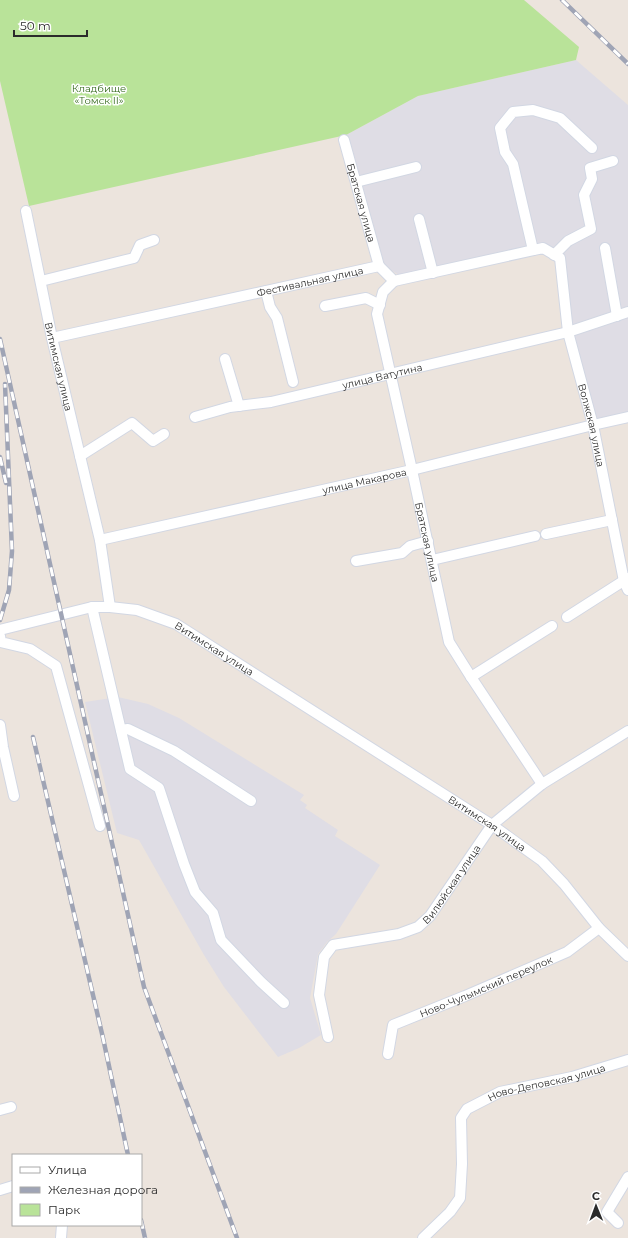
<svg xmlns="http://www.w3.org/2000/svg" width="628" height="1238" viewBox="0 0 628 1238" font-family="Montserrat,sans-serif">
  <rect width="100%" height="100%" fill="#ece4dd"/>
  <g fill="#dfdde5">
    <polygon points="576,60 628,105 628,412 596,419 573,332 562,256 543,244 399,275 381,264 346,135 418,96"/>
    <polygon points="118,697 148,704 179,718 304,795 300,800 307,805 305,808 338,830 335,836 380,865 336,934 327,942 318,954 310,998 321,1035 299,1048 278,1057 224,987 204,955 139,840 117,833 85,702"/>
  </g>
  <polygon fill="#b9e399" points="0,0 524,0 579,47 576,60 418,96 346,135 29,206 0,81"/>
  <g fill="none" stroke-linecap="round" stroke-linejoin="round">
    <defs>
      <g id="minor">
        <path id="s1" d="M344,140l35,126"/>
        <polyline points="356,182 416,167"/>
        <path id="s2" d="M26,211l26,127 48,202 10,67"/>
        <polyline points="419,219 433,273"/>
        <polyline points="605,248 617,316"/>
        <polyline points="533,250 513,164 505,152 500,128 513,112 533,110 560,118 592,148"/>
        <polyline points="554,255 568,241 591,229 584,195 592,179 590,168 613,161"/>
        <polyline points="41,281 134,258 140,245 154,240"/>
        <path id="s3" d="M394,281l-11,11 -6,22 35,156 37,172 22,35 71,107"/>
        <polyline points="266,291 270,307 277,318 293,382"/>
        <polyline points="325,306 366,298 380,305"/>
        <path id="s4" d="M52,338l327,-72 15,15 149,-33 17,10 8,74 25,93 31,156 4,9"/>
        <polyline points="225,359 239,406"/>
        <path id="s5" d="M195,417l35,-10 41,-5 297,-70 60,-20"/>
        <polyline points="80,456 132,423 153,441 164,434"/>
        <polyline points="546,534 612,520"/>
        <path id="s6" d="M100,540l312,-70 181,-45 35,-8"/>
        <polyline points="432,560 535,536"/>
        <polyline points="356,561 402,553 410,546 428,541"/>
        <polyline points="92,607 130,769 159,788 184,864 195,892 213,913 221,940 261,982 284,1003"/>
        <polyline points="567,617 628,578"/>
        <path id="s7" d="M0,630l92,-23h18l27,3 39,14 316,201 50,36 22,23 35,44 29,28"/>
        <polyline points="0,636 1,642 30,649 56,666 100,826"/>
        <polyline points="471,677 552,626"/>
        <polyline points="0,725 3,747 14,796"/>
        <polyline points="121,730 128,729 174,751 251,801"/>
        <path id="s8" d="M328,1037l-9,-42 5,-38 9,-12 66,-11 19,-7 12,-11 62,-91 50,-41 86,-53"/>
        <path id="s9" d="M388,1054l5,-29 72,-29 102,-44 32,-24"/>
        <polyline points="0,1110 11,1107"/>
        <polyline points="0,1190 13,1186"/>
        <polyline points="618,1223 607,1212 628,1177"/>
        <polyline points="61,1238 62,1225"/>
        <path id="s10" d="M423,1238l27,-26 10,-14 2,-34 -1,-46 6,-9 33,-17 72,-15 56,-17"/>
      </g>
    </defs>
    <use href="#minor" stroke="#d2d7e3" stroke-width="12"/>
    <use href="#minor" stroke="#fff" stroke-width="10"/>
    <defs>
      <g id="rail">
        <polyline points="562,0 628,64"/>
        <polyline points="0,339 144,987 237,1238"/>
        <polyline points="0,457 6,483"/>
        <polyline points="0,620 9,590 12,551 5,384"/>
        <polyline points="33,737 103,1038 128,1155"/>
        <polyline points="141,1220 145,1238"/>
      </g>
    </defs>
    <use href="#rail" stroke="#9fa4b5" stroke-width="4.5"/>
    <use href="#rail" stroke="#fff" stroke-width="3" stroke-dasharray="9" stroke-linecap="butt"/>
  </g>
  <g text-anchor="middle" stroke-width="3" stroke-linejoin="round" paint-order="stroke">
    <g font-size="10" fill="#32681a" stroke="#fff">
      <text x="99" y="92">Кладбище<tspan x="99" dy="12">«Томск II»</tspan></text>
    </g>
    <g font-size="10" fill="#2b2b2b" stroke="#fff">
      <text dy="4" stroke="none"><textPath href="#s1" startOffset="65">Братская улица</textPath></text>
      <text dy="4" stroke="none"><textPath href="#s4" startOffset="264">Фестивальная улица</textPath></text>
      <text dy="4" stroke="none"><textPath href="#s2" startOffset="159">Витимская улица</textPath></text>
      <text dy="4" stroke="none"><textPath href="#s5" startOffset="192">улица Ватутина</textPath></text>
      <text dy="4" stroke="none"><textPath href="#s4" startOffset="699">Волжская улица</textPath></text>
      <text dy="4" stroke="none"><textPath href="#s6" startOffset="271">улица Макарова</textPath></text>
      <text dy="4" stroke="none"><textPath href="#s3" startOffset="272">Братская улица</textPath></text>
      <text dy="4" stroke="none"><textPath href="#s7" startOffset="227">Витимская улица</textPath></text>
      <text dy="4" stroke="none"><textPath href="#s7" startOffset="551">Витимская улица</textPath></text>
      <text dy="4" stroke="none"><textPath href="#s8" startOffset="238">Вилюйская улица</textPath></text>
      <text dy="4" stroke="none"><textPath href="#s9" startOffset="130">Ново-Чулымский переулок</textPath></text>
      <text dy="4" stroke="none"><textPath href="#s10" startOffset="230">Ново-Деповская улица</textPath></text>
    </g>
  </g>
  <rect x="12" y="1154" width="130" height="72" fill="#ffffff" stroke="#aaaaaa"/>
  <rect x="20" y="1167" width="20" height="6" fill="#ffffff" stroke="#aaaaaa"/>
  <text x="48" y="1174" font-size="12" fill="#2b2b2b">Улица</text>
  <rect x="20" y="1187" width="20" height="6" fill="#9fa4b5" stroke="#aaaaaa"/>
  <text x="48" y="1194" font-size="12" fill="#2b2b2b">Железная дорога</text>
  <rect x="20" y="1204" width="20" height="12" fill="#b9e399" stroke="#aaaaaa"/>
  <text x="48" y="1214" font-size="12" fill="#2b2b2b">Парк</text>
  <g transform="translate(596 1206) rotate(359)" stroke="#ffffff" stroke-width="3" paint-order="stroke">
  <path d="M0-3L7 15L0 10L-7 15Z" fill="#2b2b2b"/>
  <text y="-6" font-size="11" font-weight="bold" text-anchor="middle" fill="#2b2b2b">С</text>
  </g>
  <path d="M14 30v6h73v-6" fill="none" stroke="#2b2b2b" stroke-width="2"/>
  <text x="20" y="30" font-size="12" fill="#2b2b2b" stroke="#ffffff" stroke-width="3" paint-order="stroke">50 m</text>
</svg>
